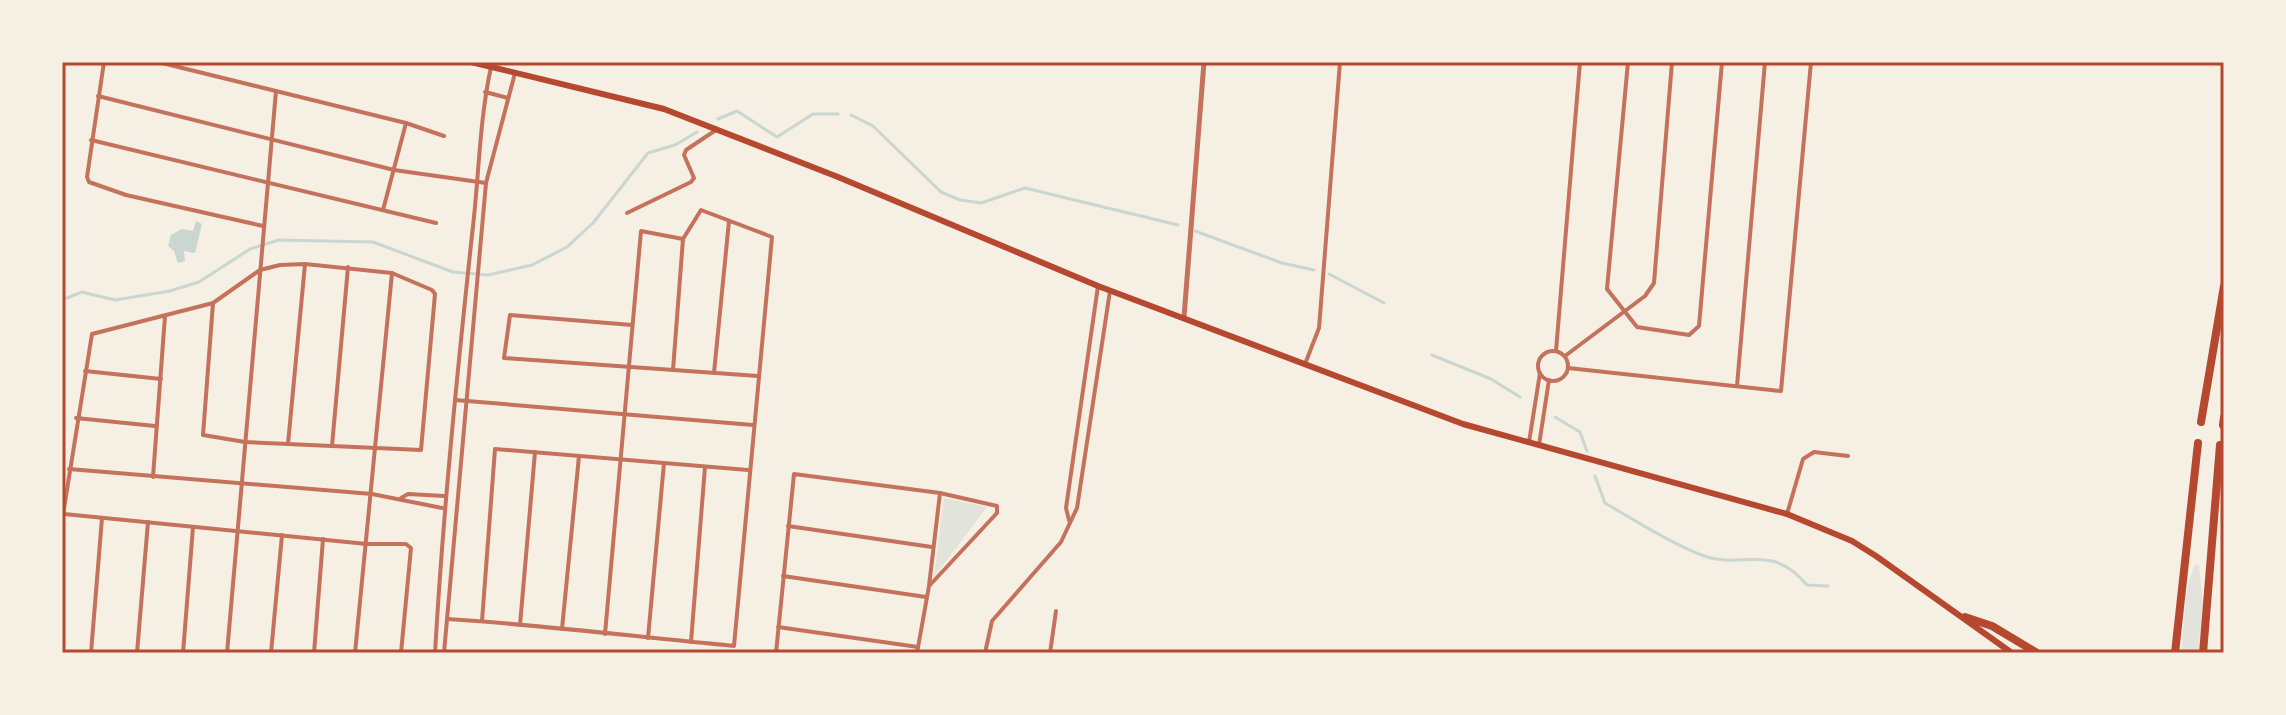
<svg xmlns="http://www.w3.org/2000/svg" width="2286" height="715" viewBox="0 0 2286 715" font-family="'Playfair Display',serif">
  <rect width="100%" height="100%" fill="#f6efe4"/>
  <g fill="#e2e4dc">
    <polygon points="944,498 987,507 934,577"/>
    <polygon points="2195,564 2199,565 2203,605 2198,653 2181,653 2187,588"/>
  </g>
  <polygon fill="#c9d6d2" points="196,221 202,224 195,253 184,251 185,261 178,263 174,251 168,246 171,235 182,229 193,231"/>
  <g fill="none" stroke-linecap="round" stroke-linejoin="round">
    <g stroke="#c9d6d2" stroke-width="3">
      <polyline points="851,115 873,126 941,192 960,200 981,203 1025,188 1178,225"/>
      <polyline points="718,119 737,111 777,137 813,114 838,114"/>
      <polyline points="1195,231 1282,263 1314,270"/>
      <polyline points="1329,274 1384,303"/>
      <polyline points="62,300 82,292 115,300 170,291 199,282 250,249 279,240 373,242 453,272 488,275 532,265 567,247 593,223 648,153 675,145 697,132"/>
      <polyline points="1432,355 1491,379 1520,397"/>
      <polyline points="1555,417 1580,432 1587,451"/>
      <path d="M1595,476l10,27c31,18 65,40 99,53 39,14 65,-15 103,29l21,1"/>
    </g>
    <g stroke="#c5725c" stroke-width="4">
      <polyline points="104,62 87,177 89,182 126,195 263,226"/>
      <polyline points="158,62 406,123 444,136"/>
      <polyline points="1628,62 1607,289 1637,327 1689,335 1699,326 1722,62"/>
      <polyline points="485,92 508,98"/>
      <polyline points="98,96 394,170 486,183"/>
      <polyline points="91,140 436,223"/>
      <polyline points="383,210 406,123"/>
      <polyline points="627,213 691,182 694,178 684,155 686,150 716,130"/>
      <polyline points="632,325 510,315 504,358 758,376"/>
      <circle cx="1553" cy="366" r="15"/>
      <polyline points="1556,351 1580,62"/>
      <polyline points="1565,356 1645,296 1654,283 1672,62"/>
      <polyline points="1305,364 1319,328 1340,62"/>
      <polyline points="1568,368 1781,391 1811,62"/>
      <polyline points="673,370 683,239"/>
      <polyline points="85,371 161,379"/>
      <polyline points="714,373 729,221"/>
      <polyline points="1737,386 1765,62"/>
      <polyline points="455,400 753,425"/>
      <polyline points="76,418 155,426"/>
      <polyline points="1529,442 1540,373"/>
      <polyline points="288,444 305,264"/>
      <polyline points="1539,445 1549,380"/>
      <polyline points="332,446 348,267"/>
      <polyline points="69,469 372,494 442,508"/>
      <polyline points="153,477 165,316"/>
      <polyline points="401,498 408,494 444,496"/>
      <polyline points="64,514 367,544 406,544 411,548 401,653"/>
      <polyline points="1787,514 1803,459 1814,452 1848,456"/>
      <polyline points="1069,520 1066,508 1098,286"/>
      <polyline points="62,521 92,334 213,303 260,270 280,265 305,264 392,273 432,290 435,294 421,450 245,442 203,435 213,303"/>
      <polyline points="788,526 932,547"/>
      <polyline points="783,576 926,597"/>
      <path d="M448,619c95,6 190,18 286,27l38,-409 -71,-27 -18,29 -42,-8 -36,403"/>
      <polyline points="482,621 495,449 748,470"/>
      <polyline points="520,625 535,452"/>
      <polyline points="778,627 918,647"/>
      <polyline points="562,629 579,456"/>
      <polyline points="648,638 664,463"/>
      <polyline points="691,642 705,467"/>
      <polyline points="91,653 102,518"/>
      <polyline points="137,653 148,522"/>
      <polyline points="183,653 193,527"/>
      <polyline points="227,653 276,91"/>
      <polyline points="271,653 282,535"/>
      <polyline points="314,653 323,539"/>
      <polyline points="355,653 392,273"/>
      <path d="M435,653c8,-140 22,-278 37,-418 7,-56 7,-113 19,-168"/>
      <polyline points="444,653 486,183 515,73"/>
      <polyline points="776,653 794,474 940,493 997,506 997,513 929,586"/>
      <polyline points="917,653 929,586 940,493"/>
      <polyline points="985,653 992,621 1061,542 1077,508 1110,291"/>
      <polyline points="1050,653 1056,611"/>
    </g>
    <polyline stroke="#c5725c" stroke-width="5" points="1184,317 1204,62"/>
    <polyline stroke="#b5482f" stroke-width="6" points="471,62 664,109 838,177 1098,286 1463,424 1787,514 1852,541 1876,556 2012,653"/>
    <g stroke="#b5482f" stroke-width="8">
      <polyline points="2201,422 2224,286"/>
      <polyline points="2223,425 2224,417"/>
      <polyline points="1965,617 1992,626 2037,653"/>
      <polyline points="2175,653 2198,443"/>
      <polyline points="2203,653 2220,445"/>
    </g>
  </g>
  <rect width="2286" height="715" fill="none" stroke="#f6efe4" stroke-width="128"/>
  <rect x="64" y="64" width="2158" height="587" fill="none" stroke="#b5482f" stroke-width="3"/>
</svg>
